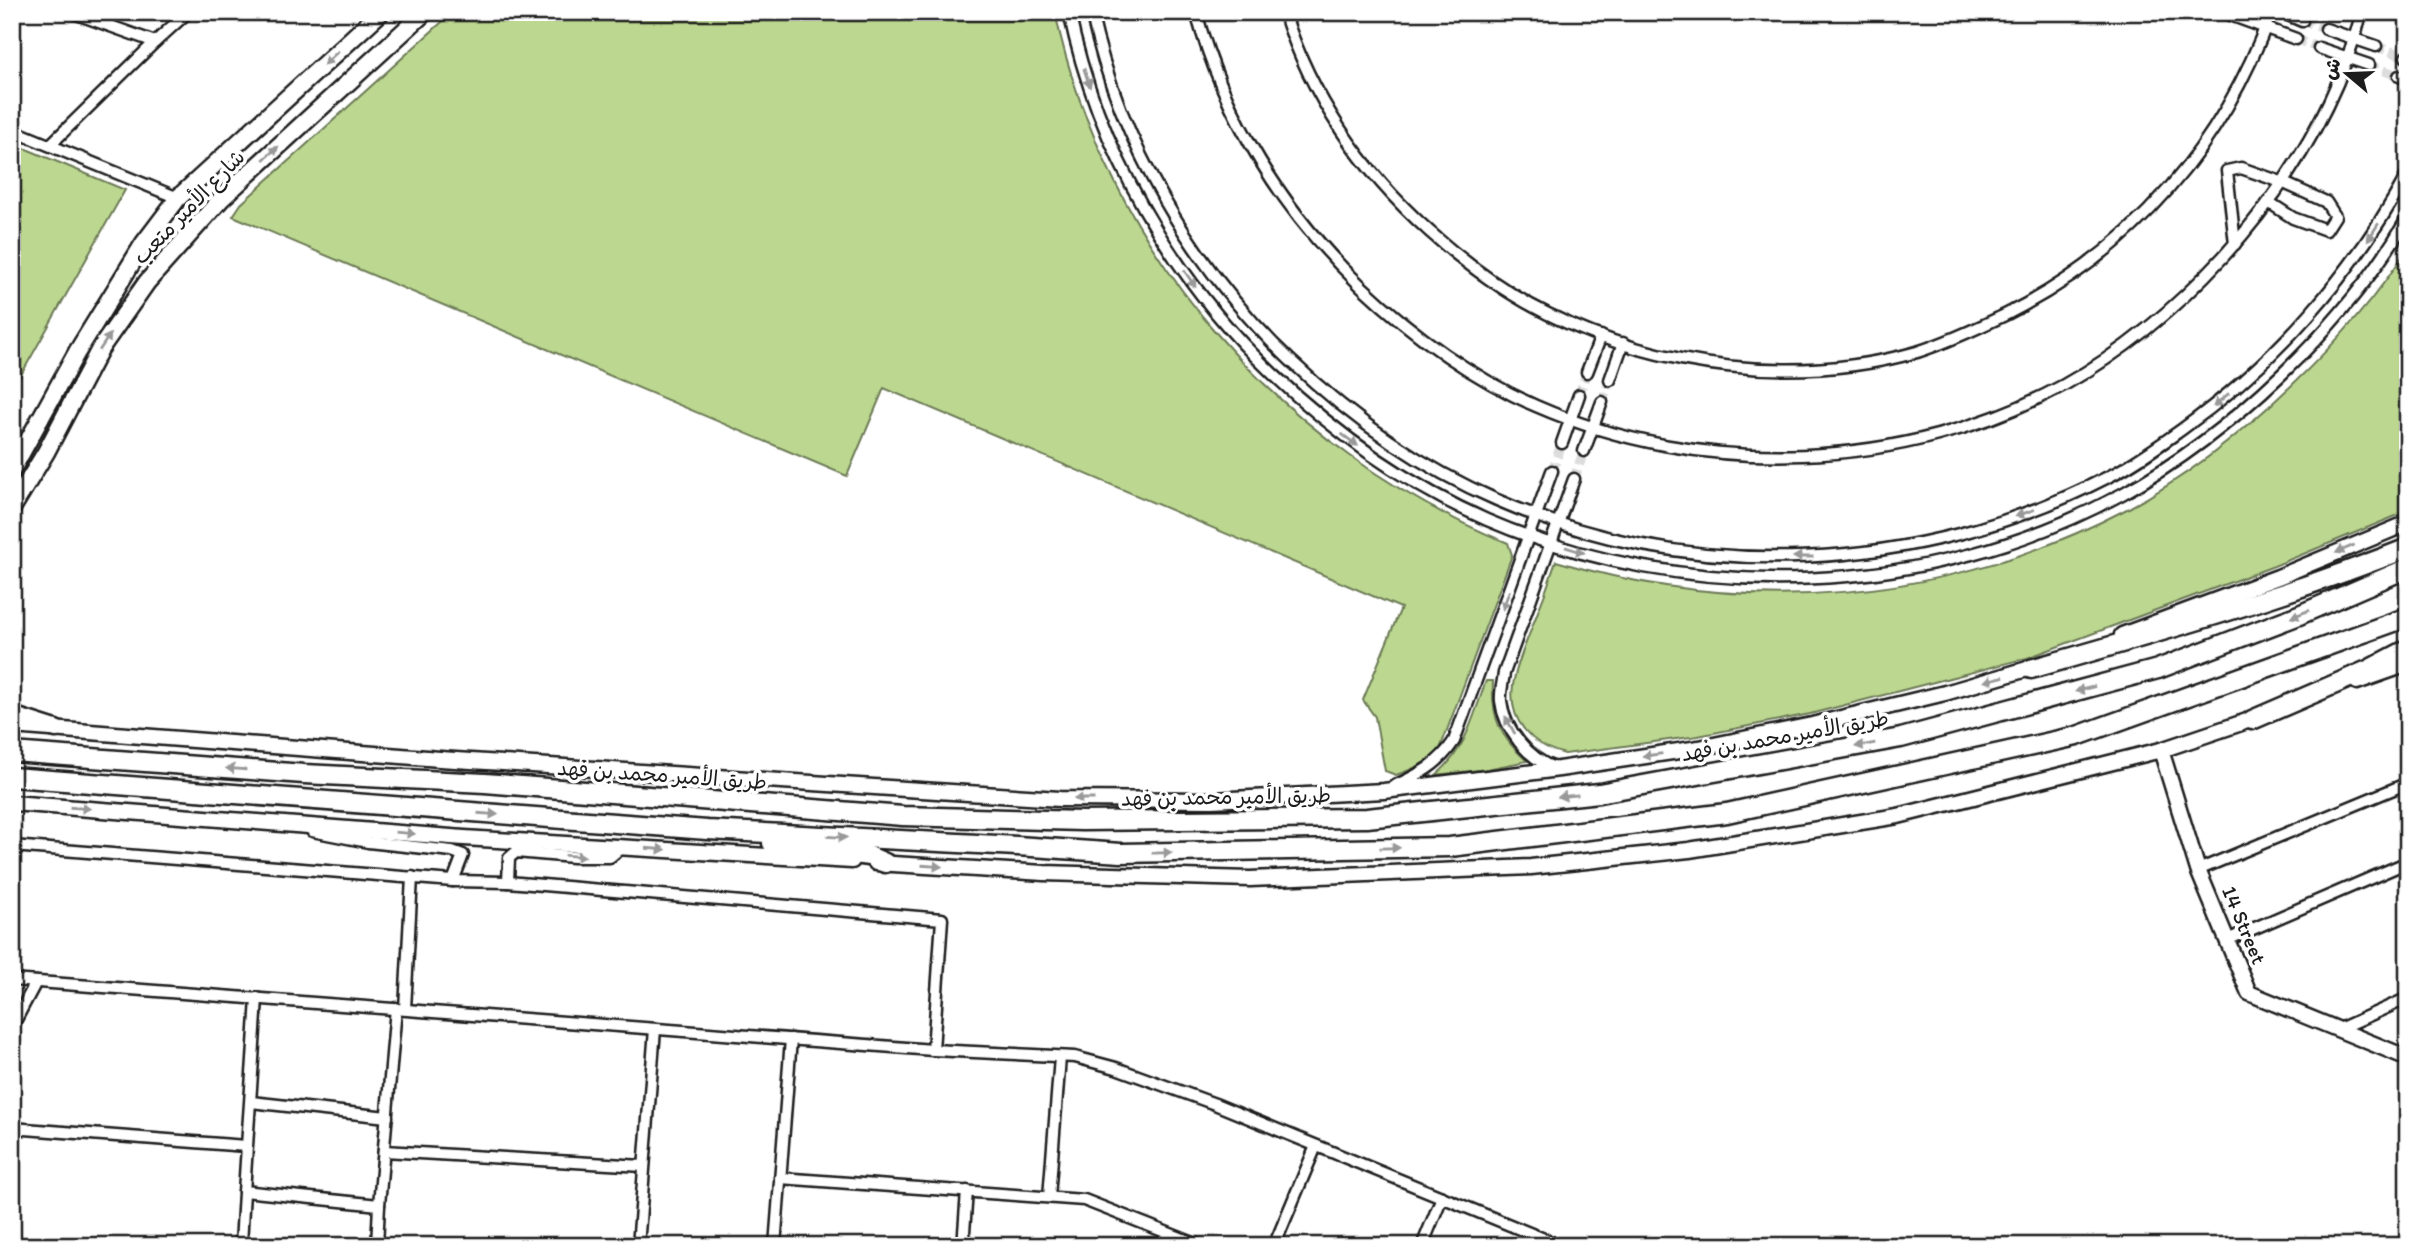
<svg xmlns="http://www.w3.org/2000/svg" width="2420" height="1258" viewBox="0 0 2420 1258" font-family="Itim,'Playpen Sans Arabic',sans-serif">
  <rect width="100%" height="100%" fill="#fff"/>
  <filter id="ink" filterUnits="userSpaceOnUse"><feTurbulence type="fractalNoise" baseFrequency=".0143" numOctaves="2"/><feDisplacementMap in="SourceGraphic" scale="14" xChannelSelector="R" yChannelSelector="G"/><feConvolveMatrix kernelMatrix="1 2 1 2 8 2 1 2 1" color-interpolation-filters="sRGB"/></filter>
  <g filter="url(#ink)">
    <g fill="#bcd890" stroke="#6c7a56" stroke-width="2">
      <path d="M453,12h602c50,238 229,441 453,531l4,12 -72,194c-12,14 -26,20 -44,26l-11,-4 -10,-54 -12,-17 38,-92 -517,-220 -37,88 -614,-260 8,-12z"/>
      <polygon points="12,143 125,190 12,391"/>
      <path d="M2408,248v263l-134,55 -247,92 -217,56 -112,22 -133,18c-16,-4 -31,-12 -41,-25 -25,-31 -4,-69 8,-102 9,-22 17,-44 24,-66 191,58 394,41 571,-52 61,-32 116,-77 165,-124 43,-41 84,-87 116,-137z"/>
      <path d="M1486,681h7c-2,37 7,56 34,80l-40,8 -51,6c30,-25 37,-58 50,-94z"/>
    </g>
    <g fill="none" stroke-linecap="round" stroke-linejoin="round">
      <g stroke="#ddd" stroke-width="10" stroke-dasharray="10 5" stroke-linecap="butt">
        <polyline points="2302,21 2326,29"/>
        <polyline points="2296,39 2319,48"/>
        <polyline points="2376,46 2406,57"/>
        <polyline points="2369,65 2399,76"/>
        <polyline points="1579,395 1587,372"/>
        <polyline points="1602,402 1610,380"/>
        <polyline points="1552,471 1562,443"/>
        <polyline points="1574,479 1584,451"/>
      </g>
      <defs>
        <g id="minor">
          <polyline points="71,12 155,42 188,12"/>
          <path d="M1069,12c28,136 103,266 203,361 63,60 135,112 215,147 200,86 443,79 635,-26 58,-32 112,-74 160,-120 49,-47 92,-98 126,-157"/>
          <path d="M1091,12c29,132 102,256 199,348 61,58 130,107 207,140 195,85 423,74 611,-23 26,-13 49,-30 73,-47 94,-67 172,-155 227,-257"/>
          <path d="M1196,12c28,104 87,200 165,274 52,49 110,91 175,120 165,72 369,66 528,-21 59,-33 113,-78 159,-128 65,-71 114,-152 139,-245"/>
          <path d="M1284,12c28,87 79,160 146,220 36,32 75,61 118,82 111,55 249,72 369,38 31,-10 61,-24 90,-38 127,-64 216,-169 264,-302"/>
          <polyline points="2222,12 2296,39"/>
          <polyline points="2281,12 2302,21"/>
          <polyline points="2326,29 2376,46"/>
          <polyline points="2319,48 2369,65"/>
          <polyline points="2406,57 2408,58"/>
          <polyline points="2399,76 2408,79"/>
          <polyline points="12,130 178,198"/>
          <polyline points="50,145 155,42"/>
          <polyline points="2235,244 2227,171 2241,168 2284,183 2326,202 2335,216 2326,230 2293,218 2270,203"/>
          <polyline points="1587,372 1601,336"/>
          <polyline points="1610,380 1623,343"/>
          <polyline points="1562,443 1579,395"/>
          <polyline points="1584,451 1602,402"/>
          <path d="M1555,768c-26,-8 -51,-39 -54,-67 -1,-9 2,-19 3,-28l70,-194"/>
          <path d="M1394,786c25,-11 45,-22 60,-45l98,-270"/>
          <polyline points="312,831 368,842 452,851 463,855 453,881"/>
          <polyline points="12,846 453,881 508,882 942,919 933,1050"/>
          <polyline points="2198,870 2408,783"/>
          <polyline points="508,882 509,858 516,852 573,857 610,857 622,847"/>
          <polyline points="2227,940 2408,862"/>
          <polyline points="12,980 933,1050 1075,1057 1116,1068 1215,1104 1561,1246"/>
          <polyline points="405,1009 412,877"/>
          <polyline points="12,1027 36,982"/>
          <polyline points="2337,1030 2408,998"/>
          <polyline points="251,1102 387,1117"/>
          <polyline points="12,1128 246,1146"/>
          <polyline points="384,1151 643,1166"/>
          <polyline points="780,1178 1084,1200 1201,1246"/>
          <polyline points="244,1191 379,1205"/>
          <polyline points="1049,1197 1060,1057"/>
          <path d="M241,1246c4,-83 11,-165 16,-248"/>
          <polyline points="377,1246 379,1205 396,1008"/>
          <polyline points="638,1246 655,1029"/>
          <polyline points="775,1246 791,1039"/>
          <polyline points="963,1246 967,1191"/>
          <polyline points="1274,1246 1316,1146"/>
          <polyline points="1422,1246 1442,1197"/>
        </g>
        <g id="secondary">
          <polyline points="2122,635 2278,577 2408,523"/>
          <polyline points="2357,682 2408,664"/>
          <polyline points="12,726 440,759 1060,799 1212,800 1384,791 1559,769 1699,748 1812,725 1945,693 2041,665"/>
          <polyline points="2161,750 2198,870 2249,993 2408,1058"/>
          <polyline points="12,803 464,838 852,861"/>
          <polyline points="876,863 1044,873 1250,879 1531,867 1689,850 1898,816 2161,750 2262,716"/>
        </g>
        <g id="primary">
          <polyline points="12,470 77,352 144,243 178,198 381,12"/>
          <polyline points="12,508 46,452 100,349 147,282 222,198 425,12"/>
          <polyline points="12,715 56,729"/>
        </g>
        <g id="motorway">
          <path d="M2031,669c126,-36 254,-72 377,-121"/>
          <polyline points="2252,720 2370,669 2408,649"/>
          <polyline points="12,752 304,774 485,783 903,816 1082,821 1367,818 1599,793 1901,738 2158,669 2299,615 2408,568"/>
          <polyline points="12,777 707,830 1017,846 1121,853 1450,847 1727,813 2077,736 2408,617"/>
          <polyline points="772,843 869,856 885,863"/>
        </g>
      </defs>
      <use href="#minor" stroke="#1c1c1c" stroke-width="15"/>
      <use href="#secondary" stroke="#1c1c1c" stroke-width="19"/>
      <use href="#primary" stroke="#1c1c1c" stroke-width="21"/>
      <use href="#motorway" stroke="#1c1c1c" stroke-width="23"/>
      <use href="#minor" stroke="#fff" stroke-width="10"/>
      <use href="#secondary" stroke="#fff" stroke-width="14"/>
      <use href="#primary" stroke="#fff" stroke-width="16"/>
      <use href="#motorway" stroke="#fff" stroke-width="18"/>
    </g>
    <defs><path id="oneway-solid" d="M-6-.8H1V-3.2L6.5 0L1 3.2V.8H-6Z" transform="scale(1.75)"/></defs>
    <g fill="#999">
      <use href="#oneway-solid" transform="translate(331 58) rotate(137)"/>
      <use href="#oneway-solid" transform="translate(1087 78) rotate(72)"/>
      <use href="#oneway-solid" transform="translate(271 153) rotate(-42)"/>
      <use href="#oneway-solid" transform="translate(2373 232) rotate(123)"/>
      <use href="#oneway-solid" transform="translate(1190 279) rotate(55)"/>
      <use href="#oneway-solid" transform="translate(105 342) rotate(-56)"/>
      <use href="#oneway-solid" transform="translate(2221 400) rotate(140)"/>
      <use href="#oneway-solid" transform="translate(1350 440) rotate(36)"/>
      <use href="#oneway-solid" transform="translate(2025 513) rotate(160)"/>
      <use href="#oneway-solid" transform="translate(2345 549) rotate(157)"/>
      <use href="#oneway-solid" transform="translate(1575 550) rotate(17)"/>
      <use href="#oneway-solid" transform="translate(1803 557) rotate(180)"/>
      <use href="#oneway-solid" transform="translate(1506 600) rotate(110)"/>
      <use href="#oneway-solid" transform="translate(2300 614) rotate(158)"/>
      <use href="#oneway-solid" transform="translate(1994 679) rotate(165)"/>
      <use href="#oneway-solid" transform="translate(2085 689) rotate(165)"/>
      <use href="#oneway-solid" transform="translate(1510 725) rotate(-119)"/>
      <use href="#oneway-solid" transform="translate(1865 745) rotate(170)"/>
      <use href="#oneway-solid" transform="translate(1652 755) rotate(172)"/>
      <use href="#oneway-solid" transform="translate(236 769) rotate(-176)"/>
      <use href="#oneway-solid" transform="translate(1568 796) rotate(174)"/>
      <use href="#oneway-solid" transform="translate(1084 799) rotate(-180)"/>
      <use href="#oneway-solid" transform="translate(80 808) rotate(4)"/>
      <use href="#oneway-solid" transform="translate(488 814) rotate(4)"/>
      <use href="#oneway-solid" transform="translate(405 833) rotate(5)"/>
      <use href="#oneway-solid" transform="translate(837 837) rotate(3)"/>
      <use href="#oneway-solid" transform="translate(1390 848) rotate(-1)"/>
      <use href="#oneway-solid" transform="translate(656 849) rotate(4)"/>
      <use href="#oneway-solid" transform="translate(1162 853) rotate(-1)"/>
      <use href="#oneway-solid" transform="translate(575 856) rotate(3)"/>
      <use href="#oneway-solid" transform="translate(932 866) rotate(4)"/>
    </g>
  </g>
  <g text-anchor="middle" stroke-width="7" stroke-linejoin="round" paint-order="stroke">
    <g font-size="21" fill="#1c1c1c" stroke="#fff">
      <text transform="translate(189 207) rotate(-46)" y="7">شارع الأمير متعب</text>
      <text transform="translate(1785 736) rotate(-10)" y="7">طريق الأمير محمد بن فهد</text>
      <text transform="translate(662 775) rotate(4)" y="7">طريق الأمير محمد بن فهد</text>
      <text transform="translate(1226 797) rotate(-1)" y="7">طريق الأمير محمد بن فهد</text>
      <text transform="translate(2244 925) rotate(67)" y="7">14 Street</text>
    </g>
  </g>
  <rect width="2420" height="1258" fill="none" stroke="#fff" stroke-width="42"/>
  <rect x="21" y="21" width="2378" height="1216" fill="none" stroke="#1c1c1c" stroke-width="2.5" filter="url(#ink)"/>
  <g transform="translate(2347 74) rotate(289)" stroke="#ffffff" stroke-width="5" paint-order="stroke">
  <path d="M0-5L12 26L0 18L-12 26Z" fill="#1c1c1c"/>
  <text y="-10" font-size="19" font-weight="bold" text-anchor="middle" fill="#1c1c1c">ش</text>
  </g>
</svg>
